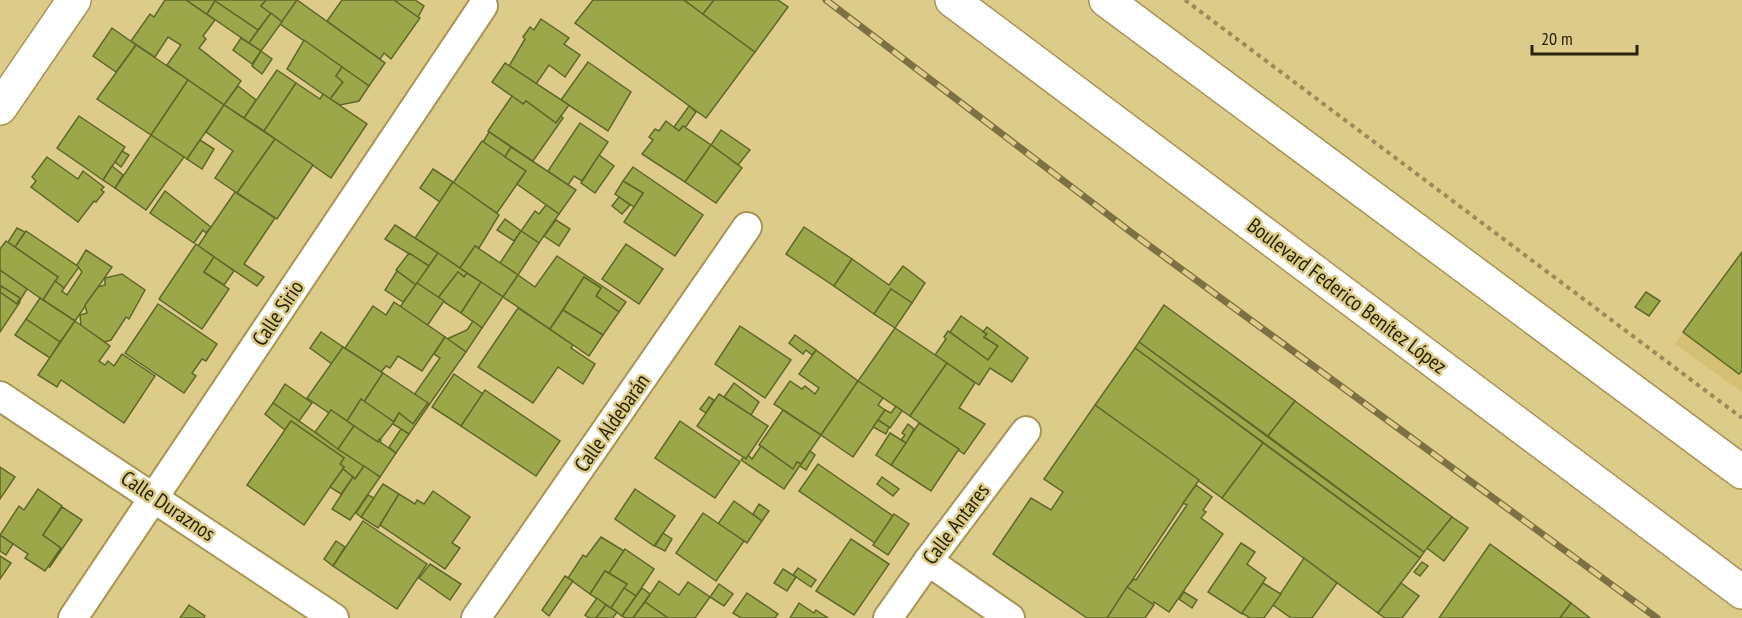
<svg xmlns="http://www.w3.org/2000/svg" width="1742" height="618" viewBox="0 0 1742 618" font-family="'PT Sans Narrow',sans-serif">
  <rect width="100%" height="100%" fill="#dccb89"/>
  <polygon fill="#d3c075" points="1742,252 1742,392 1675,344"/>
  <g fill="#9ba748" stroke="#606828" stroke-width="1.5">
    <polygon points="165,0 186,0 215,20 203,36 206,39 199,48 241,81 224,105 167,65 181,45 168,37 155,57 131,41 150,14 154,17"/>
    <polygon points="186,0 266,0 261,6 271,13 258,30 215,1 207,14"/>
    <polygon points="266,0 297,0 282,22 261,6"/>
    <polygon points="297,0 385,63 369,86 280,24"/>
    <polygon points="342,0 394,0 420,18 391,59 384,53 380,59 327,21"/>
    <polygon points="394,0 415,0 424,6 418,17"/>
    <polygon points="593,0 684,0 755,52 706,118 575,23"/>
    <polygon points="684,0 714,0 703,14"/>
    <polygon points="714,0 778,0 788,7 755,52 703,14"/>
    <polygon points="215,1 258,30 249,43 207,14"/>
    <polygon points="271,13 282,22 261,51 249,43"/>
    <polygon points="541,19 569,38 564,44 580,55 565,77 549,65 536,84 509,66 525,39 523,37 530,27 534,30"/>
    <polygon points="112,28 136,45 116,72 93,56"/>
    <polygon points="241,38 261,51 252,64 233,50"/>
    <polygon points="304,40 342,67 336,76 343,82 330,99 287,69"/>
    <polygon points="136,45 188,80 151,135 97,99"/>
    <polygon points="261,51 272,59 262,74 252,66"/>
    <polygon points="588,62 631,92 608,131 561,100"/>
    <polygon points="505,63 569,105 556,123 526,101 523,104 492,82"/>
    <polygon points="342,67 369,86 359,101 340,105 330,99 343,82 336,76"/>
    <polygon points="277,70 296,83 264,131 244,118"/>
    <polygon points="188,80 224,105 187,159 151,135"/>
    <polygon points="296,83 320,99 323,94 367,124 331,178 264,131"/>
    <polygon points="238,86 256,100 244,118 224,105"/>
    <polygon points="512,96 523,104 526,101 556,123 561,116 563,118 533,161 488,131"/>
    <polygon points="224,105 275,139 237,193 215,178 233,151 206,132"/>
    <polygon points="689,106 696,112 685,128 683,126 679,131 674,127"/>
    <polygon points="79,116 125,147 103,180 57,148"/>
    <polygon points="666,121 679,131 683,126 711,145 685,182 642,154 653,140 649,137 655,129 659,131"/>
    <polygon points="580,123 608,142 582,181 574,176 568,185 548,171"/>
    <polygon points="721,130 750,150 738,165 711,145"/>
    <polygon points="489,132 511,147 505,157 483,142"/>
    <polygon points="151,135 184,157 146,210 115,188"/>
    <polygon points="275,139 313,165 277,219 237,193"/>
    <polygon points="200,140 214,149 202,169 187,159"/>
    <polygon points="482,141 526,171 497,213 453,183"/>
    <polygon points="711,145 742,168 716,203 685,182"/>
    <polygon points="511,147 576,190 559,214 517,184 526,171 505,157"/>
    <polygon points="122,151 129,155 121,167 115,162"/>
    <polygon points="599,155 614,166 595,193 581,183"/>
    <polygon points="47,157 78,179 83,171 104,187 101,190 104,192 96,202 94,201 78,222 31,187 36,181 32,177"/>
    <polygon points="112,166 123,175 115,188 103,180"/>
    <polygon points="633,167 703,215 675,256 624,222 643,193 623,181"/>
    <polygon points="433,169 453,182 440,202 420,188"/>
    <polygon points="623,181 643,193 634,207 615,194"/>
    <polygon points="453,182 499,215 479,248 475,246 460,268 415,238"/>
    <polygon points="165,191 211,227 206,233 203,230 194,243 150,213"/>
    <polygon points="235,192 275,218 244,264 264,277 257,286 198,246"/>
    <polygon points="619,197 630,205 622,214 612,206"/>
    <polygon points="546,205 559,214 539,243 521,231 535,211 539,214"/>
    <polygon points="505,219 521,231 514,241 497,230"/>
    <polygon points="556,220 570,229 559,246 544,236"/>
    <polygon points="395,225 438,253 429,266 385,239"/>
    <polygon points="804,227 852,259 834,286 786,254"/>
    <polygon points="17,228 25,232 15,247 8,242"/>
    <polygon points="26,231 79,267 64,288 55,281 58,277 15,247"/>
    <polygon points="521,231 539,243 518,275 500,263"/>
    <polygon points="6,241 58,277 43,300 0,270 0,249"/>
    <polygon points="196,244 214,257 204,272 229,289 202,329 159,299"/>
    <polygon points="626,244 663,269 639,304 602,279"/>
    <polygon points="475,246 518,275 503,297 460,268"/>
    <polygon points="86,250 112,267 75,321 43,300 55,281 64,288 62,291 67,295 82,272 77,265"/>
    <polygon points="1742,252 1742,371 1739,374 1683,332"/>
    <polygon points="409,253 429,266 416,285 396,270"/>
    <polygon points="438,253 467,273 464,277 458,272 438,298 417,283"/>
    <polygon points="557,256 626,302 619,312 596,296 601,288 584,277 550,329 503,297 518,275 535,287"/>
    <polygon points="214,257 234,271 224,285 204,272"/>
    <polygon points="852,259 889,285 903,266 925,283 912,303 891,289 874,314 834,286"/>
    <polygon points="0,270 27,289 19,302 20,298 1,286 0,288"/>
    <polygon points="397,271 416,285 403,302 385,290"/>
    <polygon points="458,272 464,277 467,273 481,282 461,313 438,298"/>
    <polygon points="122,274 145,290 129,319 126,317 111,340 105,342 81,326 80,315 87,313 85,305 98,287 105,285 105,278"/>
    <polygon points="584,277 601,288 596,296 619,312 603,335 563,310"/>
    <polygon points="481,282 503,297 482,328 461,313"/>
    <polygon points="417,283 444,301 427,326 400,307"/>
    <polygon points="1,286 20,298 17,304 0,292"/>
    <polygon points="891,289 912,303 895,328 874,314"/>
    <polygon points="0,292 17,304 18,301 20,302 0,332"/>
    <polygon points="1646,292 1660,301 1649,316 1635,307"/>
    <polygon points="40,298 75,321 60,342 26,319"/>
    <polygon points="394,302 445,337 422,371 398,356 390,368 386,366 381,372 345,348 373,306 386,315"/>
    <polygon points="158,304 217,344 206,361 202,359 192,373 196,376 184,393 125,353"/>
    <polygon points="1164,305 1295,401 1268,436 1139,342"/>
    <polygon points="518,308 573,345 571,348 595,364 583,384 558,367 533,403 478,367"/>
    <polygon points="563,310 603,335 589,356 550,329"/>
    <polygon points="961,316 987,334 984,337 998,346 988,360 950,332"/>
    <polygon points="26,319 60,342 50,358 15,335"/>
    <polygon points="75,321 110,346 99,361 105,365 108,361 114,366 122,354 155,376 124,423 61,380 57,387 38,375"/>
    <polygon points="473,321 482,328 466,352 447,339 467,330"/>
    <polygon points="740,326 791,360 765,398 715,364"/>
    <polygon points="987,327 1028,358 1012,382 990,368 979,385 935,355 946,339 944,337 948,331 988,360 998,346 984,337 987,334 983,332"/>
    <polygon points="895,328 947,363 910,416 858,381"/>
    <polygon points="321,332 343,347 332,364 310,348"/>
    <polygon points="795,335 816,350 812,355 806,350 803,354 789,343"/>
    <polygon points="445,337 466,352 429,405 414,395 440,358 434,354"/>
    <polygon points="1139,342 1424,552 1420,558 1135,348"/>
    <polygon points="343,347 383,373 364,402 361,399 347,421 331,410 329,413 307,398"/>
    <polygon points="1135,348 1263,443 1222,498 1095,405"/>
    <polygon points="816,350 858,381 821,435 774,404 790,381 802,389 805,386 815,394 819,388 799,374"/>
    <polygon points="947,363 975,383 959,408 985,424 964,454 910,416"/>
    <polygon points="383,373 428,403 413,424 399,413 393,422 364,402"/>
    <polygon points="454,374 483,394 461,426 432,407"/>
    <polygon points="858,381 883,398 878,405 885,410 853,457 821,435"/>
    <polygon points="734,383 759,402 751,415 724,397"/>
    <polygon points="285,384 312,403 299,421 273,403"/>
    <polygon points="485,390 560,441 536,476 461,426"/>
    <polygon points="719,394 768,426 746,459 697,426"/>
    <polygon points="709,397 714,400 706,413 700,409"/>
    <polygon points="361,399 394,422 378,442 347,421"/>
    <polygon points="1295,401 1452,517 1424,552 1268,436"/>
    <polygon points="273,403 364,466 355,479 343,469 344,467 340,464 344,458 291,421 285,430 265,414"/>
    <polygon points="428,403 429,405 409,434 393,424 399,413 413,424"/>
    <polygon points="1095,405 1199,480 1107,618 1087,618 993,554 1031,498 1051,510 1063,492 1044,479"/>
    <polygon points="896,406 902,411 890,428 878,420 885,410 891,413"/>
    <polygon points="331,410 354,426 338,449 315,432"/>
    <polygon points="783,410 821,435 801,464 797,462 793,469 759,445"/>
    <polygon points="878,420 889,427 886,434 873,427"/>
    <polygon points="291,421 344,458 340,464 344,467 304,525 247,485"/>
    <polygon points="680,421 740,462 715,498 655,458"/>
    <polygon points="919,423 959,449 931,491 891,465"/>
    <polygon points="908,424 914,429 906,443 901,440 905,435 902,433"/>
    <polygon points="354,426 378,442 379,439 381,440 380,442 396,453 380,477 338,449"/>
    <polygon points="401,429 409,434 396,453 389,447"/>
    <polygon points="890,433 906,443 891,465 876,455"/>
    <polygon points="1263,443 1420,558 1378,613 1222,498"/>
    <polygon points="761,446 793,469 797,462 801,464 784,489 741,460 744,457 746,459 748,455 752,459"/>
    <polygon points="810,451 815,455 806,470 800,466"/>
    <polygon points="818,464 893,516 875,543 799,491"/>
    <polygon points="364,466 380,477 350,520 332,509 353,477 355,479"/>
    <polygon points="0,467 15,477 0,499"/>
    <polygon points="343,469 353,477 341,494 330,487"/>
    <polygon points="882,477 899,489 893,496 877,484"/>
    <polygon points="383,484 399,494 378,528 361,517"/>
    <polygon points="1196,485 1212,497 1203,510 1206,512 1201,518 1223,534 1169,612 1154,602 1153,605 1127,587 1134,579 1136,580 1187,505 1183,503"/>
    <polygon points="38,489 62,506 43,535 61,548 45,571 25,558 28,554 0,535 19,506 24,510"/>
    <polygon points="635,489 675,516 654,546 615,519"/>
    <polygon points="433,491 470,517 452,543 460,548 445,569 380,525 399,494 415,504 417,500 424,504"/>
    <polygon points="368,495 374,498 361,517 356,513"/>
    <polygon points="734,501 762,521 747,543 718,524"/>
    <polygon points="759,504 769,511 762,521 753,514"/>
    <polygon points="62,507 82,520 49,568 61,548 43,535"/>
    <polygon points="703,513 744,541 716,581 676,553"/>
    <polygon points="894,514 909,524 888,555 873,545"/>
    <polygon points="1452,517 1468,528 1444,561 1427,548"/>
    <polygon points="363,521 427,564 397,609 333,566"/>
    <polygon points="663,533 672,539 665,551 655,546"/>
    <polygon points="0,535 13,544 6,555 0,551"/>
    <polygon points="601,537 624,551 609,573 605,571 590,594 568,578 583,555 586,557"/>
    <polygon points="851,539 889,564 854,615 816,591"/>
    <polygon points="336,541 345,547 333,566 324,559"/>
    <polygon points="1241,543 1255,552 1247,564 1266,578 1242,614 1208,592"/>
    <polygon points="1490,544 1571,603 1560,618 1439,618"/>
    <polygon points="625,549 654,569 636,596 624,588 627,584 609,573"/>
    <polygon points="0,556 11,563 0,579"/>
    <polygon points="1304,558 1337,583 1312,618 1291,618 1273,605"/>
    <polygon points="1422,562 1428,566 1420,576 1414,572"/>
    <polygon points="430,564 461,584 450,600 419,578"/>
    <polygon points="798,568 816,580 811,587 793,575"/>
    <polygon points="783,569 796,577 787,591 774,583"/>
    <polygon points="605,571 627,584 611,608 590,594"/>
    <polygon points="565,576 573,581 549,616 542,610"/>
    <polygon points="659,581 679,595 688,582 710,597 695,618 668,618 645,602"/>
    <polygon points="1263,583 1281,594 1264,618 1250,618 1242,613"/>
    <polygon points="1401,583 1419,596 1402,618 1385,618 1378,613"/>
    <polygon points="719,584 733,594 724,606 710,597"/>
    <polygon points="1127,587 1154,605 1145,618 1107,618"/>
    <polygon points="624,588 636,596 622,616 611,608"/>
    <polygon points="642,588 650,594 633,618 626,618 622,616"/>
    <polygon points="1184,592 1197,600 1192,608 1179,599"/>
    <polygon points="747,593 778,614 775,618 741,618 733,613"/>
    <polygon points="597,598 606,605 596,618 589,618 585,615"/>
    <polygon points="645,602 668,618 633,618"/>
    <polygon points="799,603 814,613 816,610 828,618 790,618"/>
    <polygon points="1571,603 1590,618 1560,618"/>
    <polygon points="189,605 205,616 204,618 180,618"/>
    <polygon points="606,605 617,612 613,618 596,618"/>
  </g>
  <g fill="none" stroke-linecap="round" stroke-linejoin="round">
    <defs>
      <g id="minor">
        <polyline points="0,396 334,618"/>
        <polyline points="928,561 1010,618"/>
        <polyline points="73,618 483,6"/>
        <polyline points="476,618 747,227"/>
        <polyline points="888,618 928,561 1026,431"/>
      </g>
      <polyline id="secondary" points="0,108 74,0"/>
      <g id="primary">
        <polyline points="952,0 1742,592"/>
        <polyline points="1106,0 1742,472"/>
      </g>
    </defs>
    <use href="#minor" stroke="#a69554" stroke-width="32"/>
    <use href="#secondary" stroke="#a69554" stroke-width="36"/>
    <use href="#primary" stroke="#a69554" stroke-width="36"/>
    <polyline stroke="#998c58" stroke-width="4" stroke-dasharray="4.5 4.5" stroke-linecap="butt" points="1185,0 1742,418"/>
    <use href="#minor" stroke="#fff" stroke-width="28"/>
    <use href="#secondary" stroke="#fff" stroke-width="33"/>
    <use href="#primary" stroke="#fff" stroke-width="33"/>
    <defs>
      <polyline id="rail" points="826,0 1132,233 1657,618"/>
    </defs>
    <use href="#rail" stroke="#7c7143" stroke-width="7"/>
    <use href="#rail" stroke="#dccb89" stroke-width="4.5" stroke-dasharray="14" stroke-linecap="butt"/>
  </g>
  <g text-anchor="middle" stroke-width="5" stroke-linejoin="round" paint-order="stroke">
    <g font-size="21" fill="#292307" stroke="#dccb89">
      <text transform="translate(1347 296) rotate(37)" y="7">Boulevard Federico Benítez López</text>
      <text transform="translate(278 313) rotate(-56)" y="7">Calle Sirio</text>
      <text transform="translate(612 423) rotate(-55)" y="7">Calle Aldebarán</text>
      <text transform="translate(168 506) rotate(34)" y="7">Calle Duraznos</text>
      <text transform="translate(956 524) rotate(-53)" y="7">Calle Antares</text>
    </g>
  </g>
  <path d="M1532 45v9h105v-9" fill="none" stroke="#292307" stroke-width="3"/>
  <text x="1541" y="45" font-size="18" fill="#292307" stroke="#dccb89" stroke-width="4.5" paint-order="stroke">20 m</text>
</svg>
